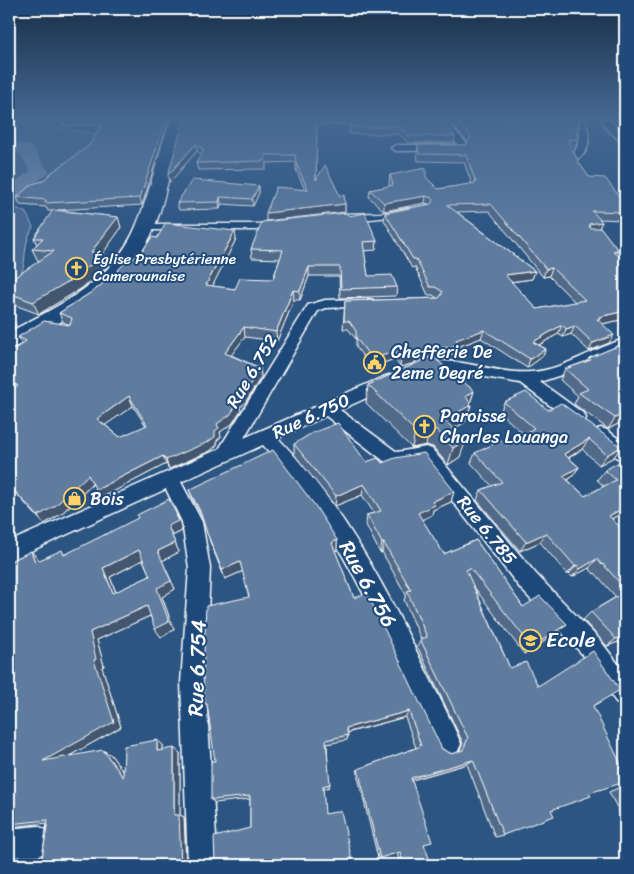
<svg xmlns="http://www.w3.org/2000/svg" width="634" height="874" viewBox="0 0 634 874" font-family="Sriracha,sans-serif">
  <rect width="100%" height="100%" fill="#2c5582"/>
  <filter id="ink" filterUnits="userSpaceOnUse"><feTurbulence type="fractalNoise" baseFrequency=".02" numOctaves="2"/><feDisplacementMap in="SourceGraphic" scale="10" xChannelSelector="R" yChannelSelector="G"/><feConvolveMatrix kernelMatrix="1 2 1 2 8 2 1 2 1" color-interpolation-filters="sRGB"/></filter>
  <g filter="url(#ink)">
    <path fill="#486b92" stroke="#a4b5c8" d="M11,119h25l1,2c23,11 50,9 74,16l-94,63 -3,7 12,6 7,14c-2,4 -4,8 -5,11 -6,18 1,37 -19,46v-164z"/>
    <g fill="none" stroke-linecap="round" stroke-linejoin="round">
      <polygon fill="#748fad" fill-rule="evenodd" points="9,140 32,147 49,172 16,198 9,200 9,186 30,171 20,154 9,150"/>
      <defs>
        <g id="minor">
          <polygon points="436,119 444,119 468,145 465,150 396,151 391,148 396,145 458,145"/>
          <path d="M577,119h8c4,13 8,34 -9,40l-5,-3c11,-12 10,-22 6,-37z"/>
          <polygon points="601,119 609,119 625,136 625,144 622,143 606,128"/>
          <path d="M408,208l4,1 2,2 -2,2c-13,3 -68,11 -76,4l6,-3 39,-1z"/>
          <polygon points="282,222 288,225 286,227 255,230 145,230 139,227 145,224 255,224"/>
          <path d="M368,299l5,1 2,3 -2,3 -47,2 -8,3 -74,127 139,-61 6,-2 6,2 2,4 -2,4 -55,25 57,42 29,-5 6,2 104,125 63,65 26,34v32l-9,-3 -33,-47 -63,-67 -98,-126 -27,5 -6,-2 -63,-49 -48,22c63,66 106,145 145,227 13,26 27,52 38,79l-4,9 -9,4 -9,-4c-50,-109 -95,-218 -176,-308l-82,37 21,40 8,46 -5,115 13,182h-30l-7,-182 8,-115 -7,-46 -16,-33 -157,72v-19l210,-93 89,-144 17,-5z"/>
          <path d="M625,339v10l-46,20 -39,13 44,32 2,4 -2,4 -6,2 -6,-2 -52,-39 -60,-10h-38l-5,-1 -3,-4 3,-4c38,-11 75,11 114,8 33,-2 62,-24 94,-33z"/>
          <path d="M601,428l6,2 18,14v17c-11,-3 -27,-16 -33,-26l3,-5z"/>
          <polygon points="38,826 48,831 53,841 48,851 38,856 9,857 9,829"/>
        </g>
        <path id="trunk" d="M171,119h14c-13,35 -17,72 -30,107 -24,61 -83,90 -138,120l-8,2v-16c50,-26 106,-52 128,-108 14,-34 21,-71 34,-105z"/>
      </defs>
      <use href="#minor" stroke="#fff" stroke-width="3"/>
      <use href="#trunk" stroke="#fff" stroke-width="3"/>
      <use href="#minor" fill="#1f4a7a" fill-rule="evenodd"/>
      <use href="#trunk" fill="#1f4a7a" fill-rule="evenodd"/>
    </g>
    <g fill="#516b89" stroke="#fff" fill-rule="evenodd">
      <polygon points="45,119 169,119 142,205 58,210 118,217 121,228 102,254 107,266 82,288 39,314 9,303 9,281 40,261 38,261 32,249 37,245 34,238 53,211 48,211 46,207 20,205 17,197 43,181 89,146 101,125 62,126 60,121 46,121"/>
      <polygon points="184,119 440,119 455,136 454,143 408,143 399,134 349,134 349,127 351,124 317,125 316,179 340,196 345,204 345,212 266,221 305,190 296,170 296,162 266,163 266,169 198,170 196,163 202,155 197,151 170,182"/>
      <path d="M454,119l126,8 -2,7h-1l1,5 -3,7 -4,1 8,16 10,14 33,23 3,-1v21l-26,-1 3,3 -3,6 19,22 -2,3 9,66 -23,5 7,19 -20,8 -18,-17 -8,3 -5,-3 -19,11 7,4 -4,8 -15,11 -46,-30 -21,8 -2,7 -25,4 41,34 -4,13 1,1 -6,17 -11,7 6,28 -12,8 -15,-18 -7,-2 -14,3 -46,-45 2,-18 60,-27 -12,2 -1,3 -15,4 -5,-8 -24,8 -15,-20v-8l-8,-10h-5l2,-28 92,-3 -4,-3h-5l-13,-28 -3,1 -28,-48 1,-7 44,-9 -4,-1 -41,8 -15,-14 1,-7 20,-4 -1,-4 1,-7 36,2 12,12 34,-5 -8,-22 -46,-1 -1,-8 1,-8h48l2,-3 -15,-16zM489,211l54,66 6,-1 26,26 -38,7 -26,-27 21,-3 3,-8 -78,-59z"/>
      <polygon points="259,186 259,193 253,206 221,204 220,209 179,210 177,203"/>
      <path d="M349,216l28,25 -1,9 -12,1 4,25 29,11 -1,9 -56,2 -1,-22h-30l-9,24h-6l-17,41 -32,-4 -14,18 29,13 1,9 -16,26 -5,4 1,3 -9,14 -12,8 1,5 -4,3v5l-7,6 -41,18 -3,-5 -65,34 -8,-14 -32,30 -17,10 -35,-38v-94l6,-4 -6,-5v-30l13,-9 -4,-7 52,-12 -7,-3 -4,-9 36,-23 33,-27 108,-24 -24,47 23,3 38,-10 7,-20 -28,-1 -1,-9zM133,406l13,20 -26,11 -15,-12z"/>
      <polygon points="625,343 625,431 618,424 608,429 574,404 578,396 560,380 565,369 587,361 589,358"/>
      <polygon points="504,402 548,410 621,447 614,457 599,465 582,449 569,458 579,467 572,477 568,480 585,496 604,486 597,480 605,470 625,465 625,511 612,519 625,532 625,651 618,642 607,646 583,620 591,612 616,597 595,573 594,574 589,568 572,577 569,574 567,574 540,542 520,551 477,500 481,490 492,486 471,463 475,453 507,445 524,434 500,413"/>
      <polygon points="294,444 366,462 382,463 454,491 451,502 433,510 432,515 422,520 444,554 476,540 523,607 559,632 524,654 474,587 510,668 538,686 593,706 589,793 551,810 503,835 495,837 467,764 412,780 427,862 428,865 400,865 397,853 378,858 357,773 358,769 416,748 405,717 347,733 348,735 347,740 327,744 329,787 323,789 250,828 250,799 215,803 211,800 215,761 249,597 243,571 225,579 210,542 203,519 193,500 189,490 337,540 337,550 335,551 354,598 442,749 452,754 459,752 463,743 419,650 417,647 421,639 404,600 406,595 382,552 380,553 366,525 367,515 374,513 362,495 335,506 294,454"/>
      <path d="M176,513l4,10 2,8 -10,5 7,16 -17,9 13,28 -13,8 12,33 -13,7 -11,-21 -53,24 7,26 -2,1 19,60 -52,29 42,-1 12,16 40,-26v5l17,3v62l4,2 2,48h-145l6,-42 -38,4v-265l30,-2 26,-6zM143,560l7,16 -34,16 -6,-15z"/>
      <polygon points="625,785 625,823 609,792"/>
    </g>
    <g fill="#42576f" stroke="#fff">
      <polygon points="166,119 169,119 142,205 140,198"/>
      <polygon points="576,127 580,127 578,134 573,134"/>
      <polygon points="196,144 197,151 170,182 168,175"/>
      <polygon points="259,186 259,193 253,206 252,199"/>
      <polygon points="426,196 425,203 384,211 384,203"/>
      <polygon points="220,197 221,204 220,209 219,202"/>
      <polygon points="345,204 345,212 266,221 266,213"/>
      <polygon points="118,217 121,228 101,256 103,254 107,266 82,288 39,314 33,302 91,252"/>
      <polygon points="602,222 598,230 586,232 589,224"/>
      <polygon points="235,231 236,239 208,295 206,285"/>
      <polygon points="309,267 309,276 300,300 300,291"/>
      <polygon points="552,268 549,276 543,277 546,269"/>
      <polygon points="535,271 532,279 502,283 505,275"/>
      <polygon points="293,290 294,300 277,341 276,332"/>
      <polygon points="625,311 625,319 597,325 593,328 599,317"/>
      <polygon points="14,322 16,326 9,330 9,324"/>
      <polygon points="562,325 558,334 530,350 533,342"/>
      <polygon points="575,326 571,334 563,337 566,329"/>
      <polygon points="244,327 245,337 226,362 225,353"/>
      <polygon points="484,330 481,338 460,346 458,353 416,360 415,363 400,367 401,359 414,353"/>
      <polygon points="614,335 609,343 589,351 593,343"/>
      <polygon points="546,349 542,357 527,368 530,359"/>
      <polygon points="396,351 395,359 371,367 372,359"/>
      <polygon points="260,368 261,377 245,403 240,407 241,410 232,424 220,432 221,437 217,440 217,445 210,451 169,469 166,460 215,431 217,424 237,400"/>
      <polygon points="474,391 469,406 471,405 465,422 442,436 444,420 466,396"/>
      <polygon points="129,396 133,406 101,428 97,419"/>
      <polygon points="625,413 618,424 608,429 615,418"/>
      <polygon points="430,428 426,445 412,448 415,431"/>
      <polygon points="589,439 582,449 558,464 564,454"/>
      <polygon points="466,440 460,457 448,465 453,448"/>
      <polygon points="621,447 614,457 599,465 607,455"/>
      <polygon points="163,456 166,464 101,498 96,490"/>
      <polygon points="579,467 572,477 557,486 563,476"/>
      <polygon points="88,475 93,483 61,514 44,524 38,516"/>
      <polygon points="364,484 362,495 335,506 336,496"/>
      <polygon points="454,491 451,502 433,510 432,515 415,523 418,513 432,502"/>
      <polygon points="625,507 625,511 601,525 609,516"/>
      <polygon points="176,513 180,523 182,531 172,536 168,526"/>
      <polygon points="546,533 540,542 520,551 526,542"/>
      <polygon points="337,540 337,550 331,552 332,543"/>
      <polygon points="175,543 179,552 162,561 175,589 162,597 174,630 161,637 155,629 158,551"/>
      <polygon points="382,543 384,543 382,552 380,553"/>
      <polygon points="139,550 144,559 110,577 119,601 113,593 103,568"/>
      <polygon points="31,551 40,561 35,562"/>
      <polygon points="597,559 589,568 572,577 580,569"/>
      <polygon points="240,562 243,571 225,579 222,570"/>
      <polygon points="577,565 569,574 567,574 575,566"/>
      <polygon points="147,606 152,615 97,640 104,666 102,667 121,727 53,765 43,761 94,660 90,632"/>
      <polygon points="567,624 559,632 524,654 532,647"/>
      <polygon points="625,635 618,642 607,646 616,639"/>
      <polygon points="409,711 405,717 345,733 346,728"/>
      <polygon points="157,740 163,745 163,755 157,751"/>
      <polygon points="174,748 180,753 180,815 184,817 186,865 181,865 174,815"/>
      <polygon points="103,750 111,755 130,781 123,777"/>
      <polygon points="473,760 467,764 408,781 411,778"/>
      <polygon points="330,784 329,787 323,789 323,786"/>
    </g>
    <g fill="#5e7c9f" stroke="#fff" fill-rule="evenodd">
      <polygon points="105,119 166,119 140,198 45,203 46,200 17,197 32,184 43,181 51,173 89,146"/>
      <polygon points="184,119 317,119 316,180 325,165 340,196 344,195 345,204 266,213 276,187 308,190 296,163 295,155 265,155 265,161 196,163 204,150 196,144 168,175"/>
      <polygon points="354,119 440,119 455,136 409,136 400,127 349,127"/>
      <path d="M454,119h125l1,8h-4l2,12 -10,1 11,23 10,14 16,1 17,22 3,-1v13l-33,-1 10,11 -13,2 1,4h11l17,22 -5,1 12,10v50l-26,6 1,2h-3l17,16 -21,8 -18,-17 -9,3 -4,-4 -29,17 13,7 -16,10 -46,-29 -28,10 4,5 -46,8 3,1 -16,5 -5,-8 -24,8 -16,-21v-7l-7,-10h-5l1,-20 94,-3 3,-4v-3l-7,-4h-5l-14,-28h-3l-28,-46 46,-9 2,-3 -1,-3 -6,-2 -42,7 -14,-13 23,-5 -3,-10 36,-7v9l12,12 38,-6 -10,-28 -47,-1 -1,-9h48l5,-8zM491,204l55,65 6,-1 33,32 -48,9 -32,-34 30,-4 -88,-66z"/>
      <polygon points="192,180 259,186 252,199 220,197 219,202 177,203"/>
      <polygon points="53,210 118,217 91,252 103,254 78,276 33,302 9,293 9,281 54,251 32,249 43,238 34,238"/>
      <path d="M346,213l3,3 16,-3 12,28 -14,1 5,34 24,-1 5,12 -56,2 -1,-22h-31l-9,24 -7,-1 -17,42 -32,-5 -19,26 35,15 -16,26 -7,6 2,1 -9,14 -13,9 2,4 -4,3v6l-7,5 -42,18 -3,-4 -67,34 -8,-15 -33,31 -17,10 -29,-31v-93l9,-6 -9,-7v-26l17,-12 -8,-4 26,-16 26,4 2,-7 -13,-5 36,-23 18,-15 13,-13 2,1 15,-13 9,-13 5,1 9,-15 69,8 -29,54 29,4 5,-11 33,1 10,-29 -32,-1 11,-27zM129,396l18,29 -27,12 -23,-18z"/>
      <polygon points="625,343 625,413 615,418 579,393 588,389 565,369 591,360 589,358"/>
      <polygon points="432,356 474,391 466,396 471,405 444,420 466,440 453,448 437,430 430,428 415,431 368,385"/>
      <polygon points="526,392 548,410 561,403 621,447 607,455 589,439 564,454 579,467 563,476 585,496 616,480 605,470 621,461 625,465 625,507 609,516 625,532 625,589 603,564 602,565 597,559 580,569 577,565 575,566 546,533 526,542 481,490 502,482 475,453 502,440 507,445 534,428 504,402"/>
      <polygon points="338,423 366,462 378,458 382,463 395,458 424,453 454,491 432,502 435,505 418,513 444,554 476,540 523,607 540,596 567,624 532,647 470,568 466,570 510,668 526,662 538,686 593,651 620,690 593,706 625,773 625,782 589,793 591,796 551,810 554,816 503,835 473,760 411,778 432,842 424,844 430,861 427,862 428,865 404,865 400,852 380,858 358,769 421,746 409,711 346,728 348,735 326,740 330,784 323,786 325,814 341,811 353,865 215,865 214,837 250,828 250,796 211,800 211,761 215,761 207,704 205,704 203,676 206,606 249,597 240,562 222,570 207,533 200,511 189,490 273,450 316,507 337,540 332,543 354,598 367,593 442,749 452,754 463,750 468,738 422,643 421,639 427,637 407,591 411,590 384,543 382,543 367,515 381,511 364,484 336,496 294,444 312,433"/>
      <path d="M169,499l7,14 2,8 -10,5 7,17 -17,8 13,30 -14,7 12,34 -14,7 -8,-23 -57,26 6,27 -2,1 20,62 -71,39 60,-11 20,27 1,-31 33,-6v11l17,-3v67h5l2,50h-140l7,-45 -39,4v-262l22,-11 4,11 27,-12 2,5 74,-37 -1,-3zM139,550l11,26 -37,17 -10,-25z"/>
      <polygon points="625,592 625,635 616,639 591,612"/>
    </g>
  </g>
  <linearGradient id="sky" x2="0" y2="1"><stop stop-color="#182f48"/><stop offset="0.49" stop-color="#456892"/><stop offset="1" stop-color="#456892" stop-opacity="0"/></linearGradient>
  <rect width="634" height="241" fill="url(#sky)"/>
  <defs>
    <symbol id="church-ring" viewBox="-11 -11 22 22"><circle r="9.5" fill="#1f4a7a" stroke="#ffd166" stroke-width="1.5"/><path d="M-1.2-6h2.4v3.5h3.3v2.4h-3.3V6h-2.4V-.1h-3.3v-2.4h3.3Z" fill="#ffd166"/></symbol>
    <symbol id="civic-ring" viewBox="-11 -11 22 22"><circle r="9.5" fill="#1f4a7a" stroke="#ffd166" stroke-width="1.5"/><path d="M-.6-6.5H3V-4.5H.6V-3L4-1V1h2V6H-6V1h2V-1L-.6-3ZM-1.2 2.5V6h2.4V2.5Z" fill="#ffd166"/></symbol>
    <symbol id="shop-ring" viewBox="-11 -11 22 22"><circle r="9.5" fill="#1f4a7a" stroke="#ffd166" stroke-width="1.5"/><path d="M-5-2.5h2.3a2.7 3.5 0 0 1 5.4 0H5L5.5 6h-11ZM-1.5-2.5h3a1.5 2.3 0 0 0-3 0Z" fill="#ffd166"/></symbol>
    <symbol id="school-ring" viewBox="-11 -11 22 22"><circle r="9.5" fill="#1f4a7a" stroke="#ffd166" stroke-width="1.5"/><path d="M0-5L7-2L0 1L-7-2ZM-4 1L0 2.5L4 1V4Q0 6-4 4Z" fill="#ffd166"/></symbol>
  </defs>
  <g fill-rule="evenodd">
    <use href="#church-ring" x="64" y="256" width="25" height="25"/>
    <use href="#civic-ring" x="362" y="350" width="25" height="25"/>
    <use href="#church-ring" x="412" y="414" width="25" height="25"/>
    <use href="#shop-ring" x="62" y="486" width="25" height="25"/>
    <use href="#school-ring" x="518" y="628" width="25" height="25"/>
  </g>
  <g text-anchor="middle" stroke-width="4" stroke-linejoin="round" paint-order="stroke">
    <g font-size="15" fill="#fff" stroke="#1f4a7a" text-anchor="start">
      <text x="93" y="264">Église Presbytérienne<tspan x="93" dy="17">Camerounaise</tspan></text>
    </g>
    <g font-size="18" fill="#fff" stroke="#1f4a7a" text-anchor="start">
      <text x="391" y="358">Chefferie De<tspan x="391" dy="21">2eme Degré</tspan></text>
      <text x="440" y="422">Paroisse<tspan x="440" dy="21">Charles Louanga</tspan></text>
      <text x="90" y="505">Bois</text>
    </g>
    <g font-size="18" fill="#fff" stroke="#1f4a7a">
      <text transform="translate(252 371) rotate(-59)" y="6">Rue 6.752</text>
      <text transform="translate(311 416) rotate(-25)" y="6">Rue 6.750</text>
      <text transform="translate(487 530) rotate(51)" y="6">Rue 6.785</text>
    </g>
    <g font-size="21" fill="#fff" stroke="#1f4a7a">
      <text transform="translate(368 584) rotate(61)" y="7">Rue 6.756</text>
      <text transform="translate(197 668) rotate(-88)" y="7">Rue 6.754</text>
    </g>
    <g font-size="21" fill="#fff" stroke="#1f4a7a" text-anchor="start">
      <text x="546" y="647">Ecole</text>
    </g>
  </g>
  <rect width="634" height="874" fill="none" stroke="#1f4a7a" stroke-width="30"/>
  <rect x="15" y="15" width="604" height="844" fill="none" stroke="#fff" stroke-width="2" filter="url(#ink)"/>
</svg>
